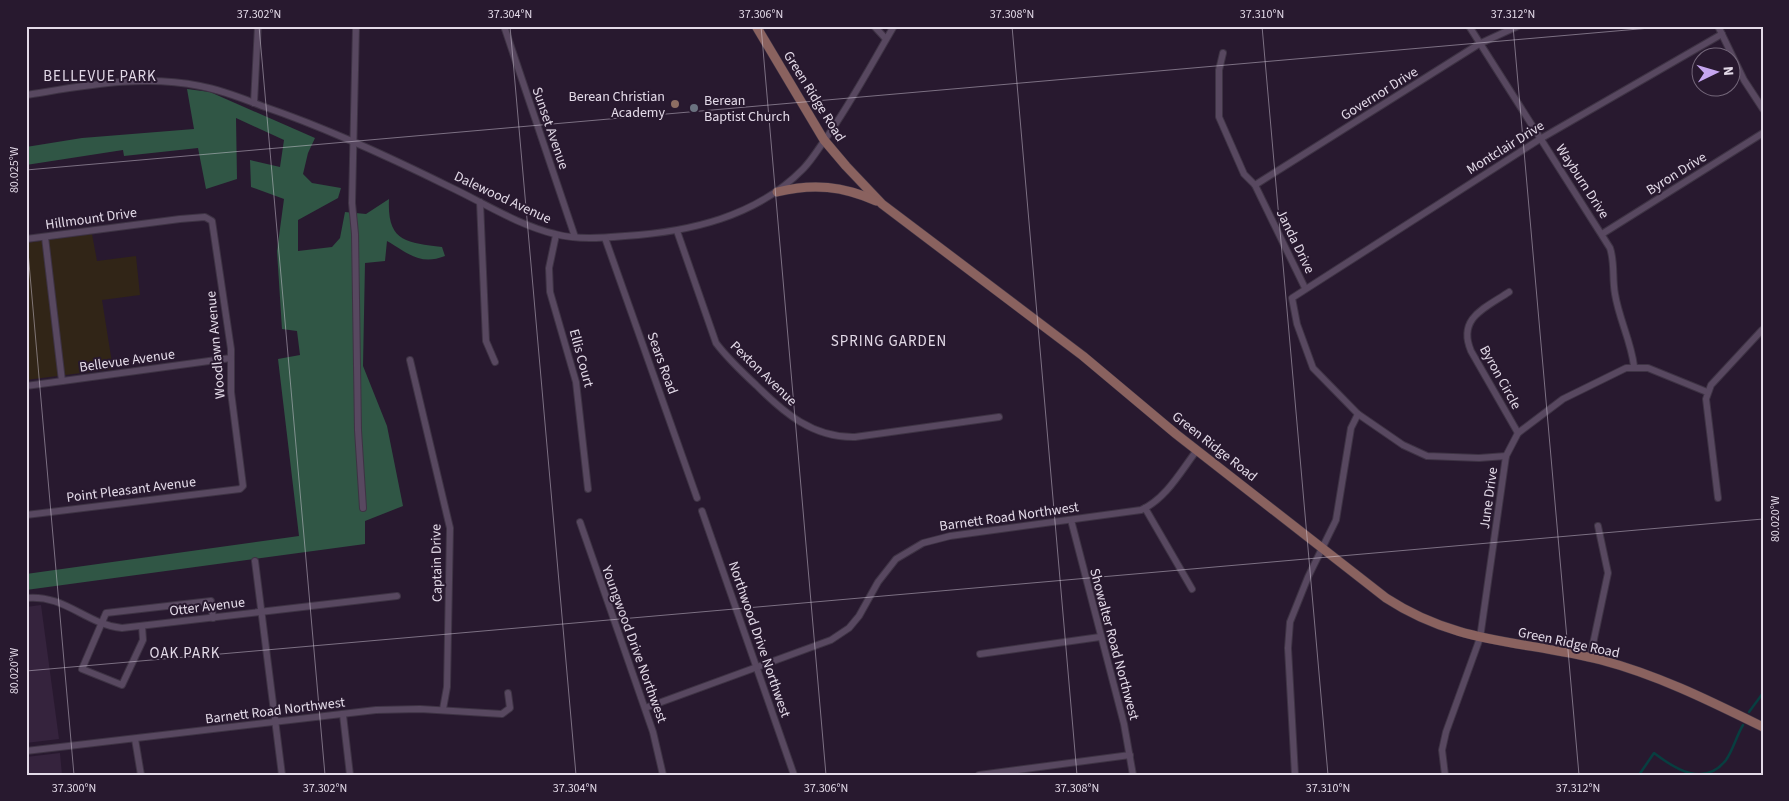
<svg xmlns="http://www.w3.org/2000/svg" width="1789" height="801" viewBox="0 0 1789 801" font-family="'Source Sans 3',sans-serif">
  <rect width="100%" height="100%" fill="#28192f"/>
  <g fill="#35233d">
    <polygon points="41,605 59,739 26,743 26,607"/>
    <polygon points="60,753 62,775 28,775 26,757"/>
  </g>
  <polygon fill="#312517" points="92,234 97,261 136,256 140,295 102,300 113,369 26,380 26,243"/>
  <path fill="#305645" d="M187,89l23,3 105,46 -7,15 -5,21 9,9 29,5 -3,10 -40,22v31l34,-4 8,-9 5,-26 21,2 23,-15c-2,43 17,43 53,48l3,9c-25,10 -37,-3 -58,-15l-2,20 -20,2 -2,103 24,60 16,80 -38,15v23l-339,46v-16l273,-38 -21,-177 22,-4 -3,-24 -15,-2 -5,-78 7,-52 -33,-12 -1,-27 30,7 4,-27 -48,-22 1,61 -31,10 -8,-41 -74,8 -1,-6 -97,15v-18l56,-9 112,-9z"/>
  <g fill="none" stroke-linecap="round" stroke-linejoin="round">
    <g stroke="#083e40" stroke-width="2.5">
      <polyline points="1749,712 1763,693"/>
      <path d="M1639,775l15,-22c21,16 50,35 72,7 7,-10 10,-23 17,-35"/>
    </g>
    <defs>
      <g id="street">
        <polyline points="356,26 352,203 355,234 358,430 363,508"/>
        <polyline points="504,26 575,237"/>
        <polyline points="874,26 886,39"/>
        <path d="M1469,26l141,222c5,15 2,30 5,46 4,25 16,47 19,72"/>
        <polyline points="1718,26 1744,80 1763,109"/>
        <polyline points="1223,53 1219,70 1219,117 1244,174 1255,185 1305,288"/>
        <path d="M26,95c58,-9 116,-21 174,-9 21,4 42,12 62,20 65,22 127,51 188,81 34,16 68,38 105,47 22,6 47,4 70,2 64,-4 131,-19 178,-67 8,-8 14,-18 21,-28 26,-36 47,-76 70,-115"/>
        <polyline points="254,103 258,26"/>
        <polyline points="1255,185 1479,44 1518,26"/>
        <polyline points="480,202 486,341 495,362"/>
        <path d="M677,231l39,112c12,16 26,29 40,42 28,28 57,53 99,52l144,-20"/>
        <polyline points="1602,234 1763,133"/>
        <polyline points="556,235 549,268 550,292 576,382 588,489"/>
        <polyline points="45,237 62,381"/>
        <polyline points="605,238 697,498"/>
        <polyline points="26,239 180,219 205,217 212,221 231,349 231,392 243,486 240,489 26,515"/>
        <path d="M1509,292c-24,16 -52,26 -38,59l47,82"/>
        <polyline points="410,360 450,528 447,687 443,709"/>
        <polyline points="26,386 231,358"/>
        <polyline points="1506,456 1479,458 1427,456 1403,445 1358,414 1313,368 1297,324 1292,298 1540,139 1722,34"/>
        <polyline points="1718,498 1706,399 1711,385 1762,330"/>
        <polyline points="1145,508 1192,589"/>
        <polyline points="702,511 794,775"/>
        <polyline points="1071,520 1124,724 1133,775"/>
        <polyline points="580,522 653,732 663,775"/>
        <polyline points="255,561 282,775"/>
        <path d="M26,598c39,-4 59,26 96,30l275,-32"/>
        <polyline points="142,626 143,640 122,685 82,669 106,613 211,601 213,618"/>
        <polyline points="980,654 1100,637"/>
        <polyline points="1590,658 1608,573 1598,526"/>
        <path d="M645,708l186,-68 18,-12 10,-12 19,-34 18,-23 27,-16 27,-7 191,-26c25,-11 40,-39 56,-60"/>
        <polyline points="343,715 350,775"/>
        <polyline points="135,739 141,775"/>
        <polyline points="26,751 376,710 420,709 502,714 510,708 508,693"/>
        <polyline points="979,775 1130,755"/>
        <polyline points="1295,775 1288,648 1290,622 1308,577 1336,520 1351,428 1358,414"/>
        <polyline points="1445,775 1442,750 1446,732 1480,638 1506,456 1518,433 1563,399 1626,368 1648,368 1707,392"/>
      </g>
      <g id="secondary">
        <path d="M756,26l68,114 22,26 36,38 201,152 93,78 210,164c72,47 136,42 215,62 57,15 109,41 162,67"/>
        <path d="M777,192c36,-9 66,-6 99,9"/>
      </g>
    </defs>
    <use href="#street" stroke="#3e3344" stroke-width="8"/>
    <use href="#secondary" stroke="#3e3344" stroke-width="10"/>
    <use href="#street" stroke="#584860" stroke-width="6"/>
    <use href="#secondary" stroke="#8a625f" stroke-width="9"/>
  </g>
  <path fill="none" stroke="#e3dae8" stroke-width="1" stroke-opacity="0.45" d="M259,26l66,749M510,26l66,749M761,26l65,749M1012,26l65,749M1262,26l66,749M1513,26l66,749M26,170l1647,-144M26,229l48,546M26,671l1737,-152"/>
  <circle fill="#8d6e63" stroke="#28192f" stroke-width="2" cx="675" cy="104" r="5"/>
  <circle fill="#6b7280" stroke="#28192f" stroke-width="2" cx="694" cy="108" r="5"/>
  <g text-anchor="middle" stroke-width="4" stroke-linejoin="round" paint-order="stroke">
    <g font-size="14" fill="#e3dae8" stroke="#28192f">
      <text transform="translate(1379 93) rotate(-32)" y="5">Governor Drive</text>
      <text transform="translate(815 96) rotate(58)" y="5">Green Ridge Road</text>
      <text transform="translate(551 128) rotate(71)" y="5">Sunset Avenue</text>
      <text transform="translate(1505 147) rotate(-32)" y="5">Montclair Drive</text>
      <text transform="translate(1676 173) rotate(-32)" y="5">Byron Drive</text>
      <text transform="translate(1583 181) rotate(57)" y="5">Wayburn Drive</text>
      <text transform="translate(503 197) rotate(25)" y="5">Dalewood Avenue</text>
      <text transform="translate(91 218) rotate(-8)" y="5">Hillmount Drive</text>
      <text transform="translate(1296 241) rotate(64)" y="5">Janda Drive</text>
      <text transform="translate(215 345) rotate(-95)" y="5">Woodlawn Avenue</text>
      <text transform="translate(582 358) rotate(75)" y="5">Ellis Court</text>
      <text transform="translate(127 360) rotate(-8)" y="5">Bellevue Avenue</text>
      <text transform="translate(663 363) rotate(70)" y="5">Sears Road</text>
      <text transform="translate(764 373) rotate(44)" y="5">Pexton Avenue</text>
      <text transform="translate(1501 377) rotate(61)" y="5">Byron Circle</text>
      <text transform="translate(1215 446) rotate(38)" y="5">Green Ridge Road</text>
      <text transform="translate(131 489) rotate(-7)" y="5">Point Pleasant Avenue</text>
      <text transform="translate(1488 498) rotate(-82)" y="5">June Drive</text>
      <text transform="translate(1009 516) rotate(-8)" y="5">Barnett Road Northwest</text>
      <text transform="translate(436 563) rotate(-91)" y="5">Captain Drive</text>
      <text transform="translate(207 606) rotate(-7)" y="5">Otter Avenue</text>
      <text transform="translate(760 639) rotate(71)" y="5">Northwood Drive Northwest</text>
      <text transform="translate(1569 642) rotate(12)" y="5">Green Ridge Road</text>
      <text transform="translate(635 644) rotate(70)" y="5">Youngwood Drive Northwest</text>
      <text transform="translate(1115 644) rotate(75)" y="5">Showalter Road Northwest</text>
      <text transform="translate(275 710) rotate(-7)" y="5">Barnett Road Northwest</text>
    </g>
    <g font-size="14" fill="#e3dae8" stroke="#28192f" text-anchor="end">
      <text x="665" y="101">Berean Christian<tspan x="665" dy="16">Academy</tspan></text>
      <text x="704" y="105" text-anchor="start">Berean<tspan x="704" dy="16">Baptist Church</tspan></text>
    </g>
    <g font-size="15" letter-spacing="1" fill="#e3dae8" stroke="#28192f">
      <text x="100" y="81">BELLEVUE PARK</text>
      <text x="889" y="346">SPRING GARDEN</text>
      <text x="185" y="658">OAK PARK</text>
    </g>
  </g>
  <rect width="1789" height="801" fill="none" stroke="#28192f" stroke-width="55"/>
  <g transform="translate(1716 72) rotate(85)"><circle r="24" fill="#28192f" stroke="#736679"/>
  <path d="M0-4L9 19L0 12L-9 19Z" fill="#c6a6f0"/>
  <text y="-8" font-size="14" font-weight="bold" text-anchor="middle" fill="#e3dae8">N</text>
  </g>
  <rect x="28" y="28" width="1734" height="746" fill="none" stroke="#e3dae8" stroke-width="2"/>
  <g font-size="12" text-anchor="middle" fill="#e3dae8">
    <text x="259" y="18">37.302°N</text>
    <text x="510" y="18">37.304°N</text>
    <text x="761" y="18">37.306°N</text>
    <text x="1012" y="18">37.308°N</text>
    <text x="1262" y="18">37.310°N</text>
    <text x="1513" y="18">37.312°N</text>
    <text transform="translate(14 170) rotate(-90)" y="4">80.025°W</text>
    <text transform="translate(1775 519) rotate(-90)" y="4">80.020°W</text>
    <text transform="translate(14 671) rotate(-90)" y="4">80.020°W</text>
    <text x="74" y="792">37.300°N</text>
    <text x="325" y="792">37.302°N</text>
    <text x="575" y="792">37.304°N</text>
    <text x="826" y="792">37.306°N</text>
    <text x="1077" y="792">37.308°N</text>
    <text x="1328" y="792">37.310°N</text>
    <text x="1578" y="792">37.312°N</text>
  </g>
</svg>
